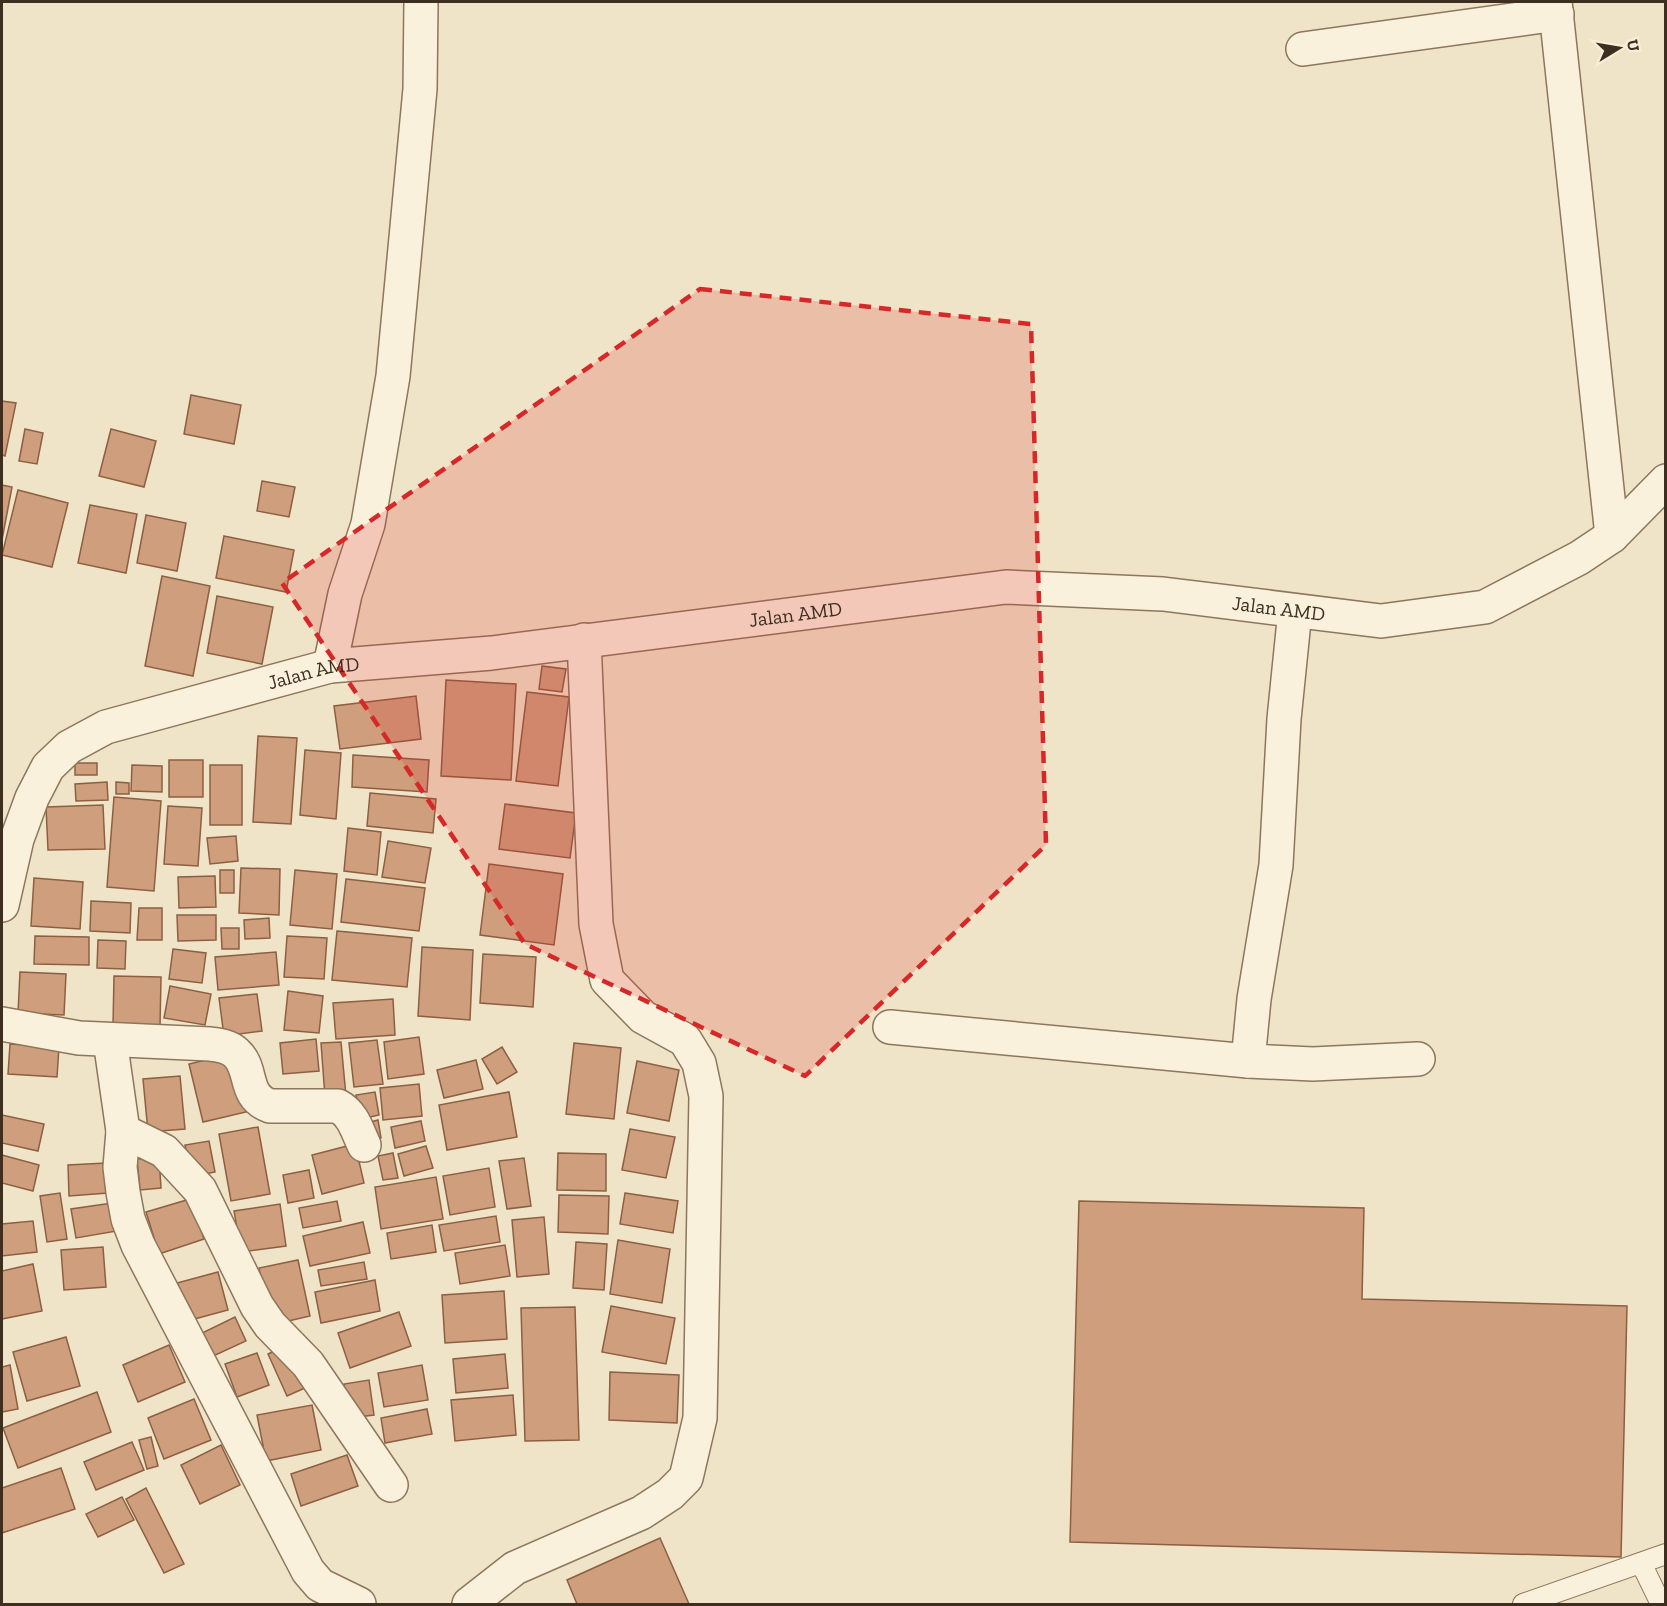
<svg xmlns="http://www.w3.org/2000/svg" width="1667" height="1606" viewBox="0 0 1667 1606" font-family="'Zilla Slab',serif">
  <rect width="100%" height="100%" fill="#f0e4c8"/>
  <g fill="#cf9f7d" stroke="#8d5f41" stroke-width="1.5">
    <polygon points="191,395 241,405 234,444 184,434"/>
    <polygon points="2,401 16,403 5,456 2,455"/>
    <polygon points="25,429 43,433 37,464 19,461"/>
    <polygon points="111,429 156,441 144,487 99,476"/>
    <polygon points="262,481 295,487 289,517 257,511"/>
    <polygon points="2,485 12,487 2,540"/>
    <polygon points="18,490 68,503 52,567 2,555"/>
    <polygon points="90,505 137,514 126,573 78,563"/>
    <polygon points="146,515 186,523 177,571 137,563"/>
    <polygon points="224,536 294,550 286,592 216,578"/>
    <polygon points="162,576 210,586 193,676 145,666"/>
    <polygon points="217,596 273,607 262,664 207,653"/>
    <polygon points="542,666 566,669 562,692 539,689"/>
    <polygon points="446,680 516,684 511,780 441,776"/>
    <polygon points="527,692 569,697 558,786 516,781"/>
    <polygon points="416,696 421,739 340,749 334,706"/>
    <polygon points="258,736 297,738 291,824 253,822"/>
    <polygon points="305,750 341,753 336,819 300,815"/>
    <polygon points="353,755 429,760 427,792 352,787"/>
    <rect x="169" y="760" width="34" height="37"/>
    <rect x="75" y="763" width="22" height="12"/>
    <polygon points="132,765 162,766 162,792 131,791"/>
    <rect x="210" y="765" width="32" height="60"/>
    <polygon points="107,782 108,800 76,801 75,784"/>
    <polygon points="116,782 129,783 129,794 116,794"/>
    <polygon points="370,793 436,799 433,833 367,826"/>
    <polygon points="114,797 161,801 154,891 107,887"/>
    <polygon points="505,804 576,813 570,858 499,849"/>
    <polygon points="103,805 105,849 48,850 46,807"/>
    <polygon points="168,806 202,808 198,866 164,864"/>
    <polygon points="348,828 381,832 377,875 344,871"/>
    <polygon points="236,836 238,861 210,864 207,838"/>
    <polygon points="388,841 431,848 425,883 382,877"/>
    <polygon points="489,864 563,874 554,945 480,935"/>
    <polygon points="241,868 280,869 279,915 239,913"/>
    <rect x="220" y="870" width="14" height="23"/>
    <polygon points="295,870 337,874 332,929 290,925"/>
    <polygon points="215,876 216,907 179,908 178,877"/>
    <polygon points="34,878 83,882 80,929 31,926"/>
    <polygon points="346,879 425,888 419,931 341,922"/>
    <polygon points="91,901 131,903 130,933 90,931"/>
    <polygon points="139,908 162,908 162,940 137,940"/>
    <polygon points="177,915 216,915 216,940 178,941"/>
    <polygon points="269,918 270,938 245,939 244,920"/>
    <polygon points="221,928 239,928 239,949 222,949"/>
    <polygon points="337,931 412,938 407,987 332,980"/>
    <polygon points="35,936 89,937 89,965 34,964"/>
    <polygon points="287,936 327,938 324,979 284,977"/>
    <polygon points="98,940 126,941 125,969 97,968"/>
    <polygon points="422,947 473,950 470,1020 418,1016"/>
    <polygon points="173,949 206,953 202,983 169,979"/>
    <polygon points="276,952 279,985 218,990 215,957"/>
    <polygon points="483,954 536,957 533,1007 480,1003"/>
    <polygon points="20,972 66,974 64,1015 18,1013"/>
    <polygon points="114,976 161,977 160,1027 113,1025"/>
    <polygon points="170,986 211,994 205,1025 164,1018"/>
    <polygon points="288,991 323,996 319,1033 284,1030"/>
    <polygon points="257,994 262,1031 224,1036 219,998"/>
    <polygon points="393,999 395,1035 336,1039 333,1003"/>
    <polygon points="419,1037 424,1074 388,1079 384,1042"/>
    <polygon points="316,1039 319,1071 283,1074 280,1043"/>
    <polygon points="377,1040 383,1084 354,1087 349,1043"/>
    <polygon points="341,1042 346,1096 325,1097 321,1043"/>
    <polygon points="574,1043 621,1048 614,1119 566,1114"/>
    <polygon points="10,1044 59,1047 57,1077 8,1074"/>
    <polygon points="502,1047 517,1072 497,1084 482,1059"/>
    <polygon points="232,1054 246,1112 203,1122 189,1064"/>
    <polygon points="476,1060 483,1089 444,1098 437,1070"/>
    <polygon points="637,1061 679,1070 669,1121 627,1113"/>
    <polygon points="180,1076 185,1129 148,1132 143,1079"/>
    <polygon points="419,1084 422,1116 383,1120 380,1088"/>
    <polygon points="375,1092 379,1115 361,1119 356,1095"/>
    <polygon points="509,1092 517,1137 447,1150 439,1105"/>
    <polygon points="2,1115 44,1124 38,1151 2,1143"/>
    <polygon points="378,1120 381,1138 366,1141 363,1124"/>
    <polygon points="421,1121 425,1141 395,1148 391,1127"/>
    <polygon points="258,1127 270,1194 231,1201 219,1134"/>
    <polygon points="630,1129 675,1137 666,1178 622,1170"/>
    <polygon points="209,1141 215,1172 191,1177 185,1145"/>
    <polygon points="355,1144 364,1183 322,1194 312,1155"/>
    <polygon points="426,1146 433,1168 404,1176 398,1154"/>
    <polygon points="393,1153 398,1178 383,1180 378,1156"/>
    <polygon points="558,1153 606,1154 606,1191 557,1190"/>
    <polygon points="2,1155 39,1165 33,1191 2,1183"/>
    <polygon points="159,1157 161,1188 140,1190 137,1159"/>
    <polygon points="524,1158 531,1206 507,1209 499,1161"/>
    <polygon points="106,1163 108,1193 69,1196 68,1165"/>
    <polygon points="489,1168 495,1207 450,1215 443,1176"/>
    <polygon points="309,1170 314,1198 288,1203 283,1175"/>
    <polygon points="436,1177 443,1219 381,1229 375,1187"/>
    <polygon points="60,1193 67,1239 47,1242 40,1196"/>
    <polygon points="625,1193 678,1201 673,1233 620,1224"/>
    <polygon points="559,1195 609,1196 608,1234 558,1232"/>
    <polygon points="190,1199 204,1239 159,1254 146,1212"/>
    <polygon points="337,1201 341,1221 303,1228 299,1208"/>
    <polygon points="1079,1201 1364,1208 1362,1299 1627,1306 1621,1557 1070,1542"/>
    <polygon points="112,1203 117,1231 76,1238 71,1209"/>
    <polygon points="280,1204 286,1246 241,1252 234,1211"/>
    <polygon points="496,1216 500,1242 444,1251 439,1225"/>
    <polygon points="544,1217 549,1274 517,1277 512,1220"/>
    <polygon points="33,1221 37,1252 2,1256 2,1224"/>
    <polygon points="363,1222 370,1253 310,1266 303,1236"/>
    <polygon points="432,1225 436,1252 391,1259 387,1233"/>
    <polygon points="618,1240 670,1249 662,1303 610,1294"/>
    <polygon points="576,1242 607,1244 604,1290 573,1288"/>
    <polygon points="505,1245 510,1276 460,1284 455,1253"/>
    <polygon points="103,1247 106,1287 64,1290 61,1250"/>
    <polygon points="298,1260 310,1316 271,1325 259,1268"/>
    <polygon points="364,1262 367,1279 321,1286 318,1270"/>
    <polygon points="33,1264 42,1311 2,1319 2,1271"/>
    <polygon points="218,1272 228,1310 187,1321 177,1283"/>
    <polygon points="375,1280 380,1311 321,1323 315,1292"/>
    <polygon points="504,1291 507,1339 445,1343 442,1295"/>
    <polygon points="611,1306 675,1318 666,1364 602,1352"/>
    <polygon points="575,1307 579,1440 525,1441 521,1308"/>
    <polygon points="399,1312 411,1346 350,1368 338,1333"/>
    <polygon points="235,1317 246,1341 211,1357 200,1334"/>
    <polygon points="66,1337 80,1386 27,1401 13,1352"/>
    <polygon points="169,1345 185,1382 138,1402 123,1365"/>
    <polygon points="289,1345 307,1387 287,1396 268,1354"/>
    <polygon points="257,1353 269,1385 237,1397 225,1364"/>
    <polygon points="505,1354 508,1388 456,1393 453,1359"/>
    <polygon points="10,1365 18,1409 2,1412 2,1367"/>
    <polygon points="422,1365 428,1400 384,1407 378,1373"/>
    <polygon points="610,1372 679,1375 677,1423 609,1420"/>
    <polygon points="369,1380 374,1415 350,1418 344,1384"/>
    <polygon points="97,1392 111,1432 18,1468 3,1428"/>
    <polygon points="513,1395 516,1435 455,1441 451,1400"/>
    <polygon points="194,1399 211,1440 164,1459 148,1418"/>
    <polygon points="312,1405 321,1450 266,1461 257,1415"/>
    <polygon points="427,1409 432,1434 385,1443 381,1418"/>
    <polygon points="151,1437 158,1466 147,1469 139,1440"/>
    <polygon points="132,1442 144,1470 96,1490 84,1462"/>
    <polygon points="221,1445 240,1485 200,1504 181,1465"/>
    <polygon points="347,1455 358,1486 301,1506 291,1474"/>
    <polygon points="61,1468 75,1509 2,1533 2,1488"/>
    <polygon points="146,1488 184,1564 164,1573 126,1499"/>
    <polygon points="122,1497 134,1520 98,1537 86,1514"/>
    <polygon points="660,1538 689,1604 577,1604 567,1580"/>
  </g>
  <g fill="none" stroke-linecap="round" stroke-linejoin="round">
    <defs>
      <g id="lane">
        <polyline points="1641,1563 1661,1604"/>
        <polyline points="1523,1604 1666,1554"/>
      </g>
      <g id="street">
        <polyline points="1555,2 1612,536"/>
        <polyline points="1303,49 1557,14"/>
        <polyline points="1295,611 1284,719 1276,865 1254,999 1248,1061 1313,1064 1418,1059"/>
        <polyline points="330,666 345,594 368,524 393,376 420,89 421,2"/>
        <path id="s1" d="M2,905l15,-66 15,-41 16,-31 21,-20 37,-20 224,-61 162,-13 514,-66 157,7 218,27 104,-14 94,-49 33,-22 54,-55"/>
        <path d="M2,1024l77,14 131,6c9,1 19,2 26,9 18,16 6,43 34,53h68c15,8 19,24 26,39"/>
        <polyline points="890,1027 1248,1061"/>
        <polyline points="110,1040 123,1131 120,1167 123,1192 128,1219 138,1245 308,1571 320,1585 359,1604"/>
        <polyline points="123,1131 164,1151 200,1190 257,1306 270,1325 308,1364 391,1485"/>
        <polyline points="469,1604 515,1568 641,1513 670,1494 686,1478 700,1418 706,1096 699,1063 685,1040 643,1017 607,980 596,924 584,640"/>
      </g>
    </defs>
    <use href="#lane" stroke="#8d765c" stroke-width="22"/>
    <use href="#street" stroke="#8d765c" stroke-width="36"/>
    <use href="#lane" stroke="#faf1dc" stroke-width="20"/>
    <use href="#street" stroke="#faf1dc" stroke-width="33"/>
  </g>
  <path fill="#d62828" fill-opacity="0.2" stroke="#d62828" stroke-width="4.5" stroke-dasharray="12 8" stroke-linejoin="round" d="M700,289l331,35 15,521 -241,231 -280,-132 -243,-361z"/>
  <g text-anchor="middle" stroke-width="5" stroke-linejoin="round" paint-order="stroke">
    <g font-size="20" fill="#3d2e20" stroke="#f7eed8">
      <text dy="7" stroke="none"><textPath href="#s1" startOffset="1404">Jalan AMD</textPath></text>
      <text dy="7" stroke="none"><textPath href="#s1" startOffset="918">Jalan AMD</textPath></text>
      <text dy="7" stroke="none"><textPath href="#s1" startOffset="432">Jalan AMD</textPath></text>
    </g>
  </g>
  <rect width="1667" height="1606" fill="none" stroke="#3d2e20" stroke-width="6"/>
  <g transform="translate(1619 48) rotate(79)" stroke="#f7eed8" stroke-width="4.5" paint-order="stroke">
  <path d="M0-4.5L10 22L0 15L-10 22Z" fill="#3d2e20"/>
  <text y="-9" font-size="16" font-weight="bold" text-anchor="middle" fill="#3d2e20">U</text>
  </g>
</svg>
